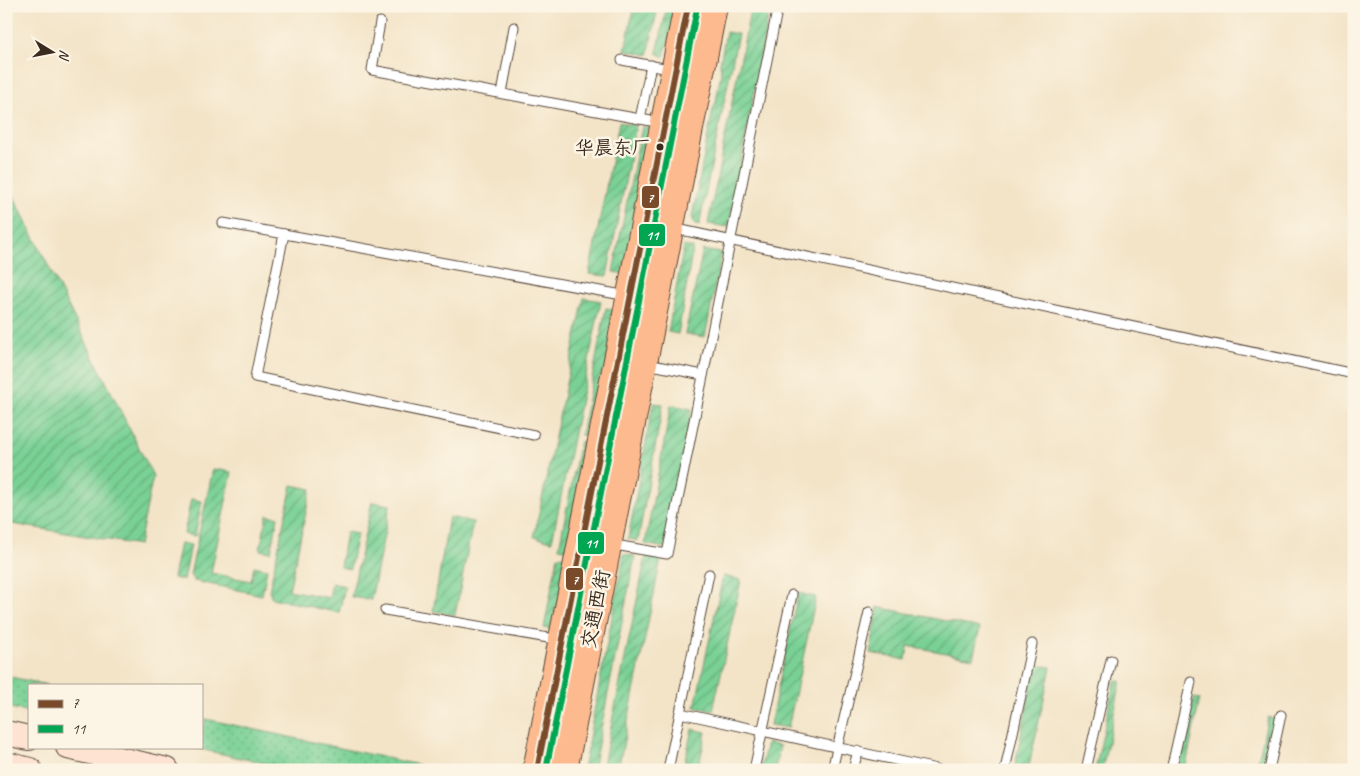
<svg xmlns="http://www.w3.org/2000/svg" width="1360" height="776" viewBox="0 0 1360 776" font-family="Caveat,'LXGW WenKai TC',sans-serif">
  <defs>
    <pattern id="park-dots" width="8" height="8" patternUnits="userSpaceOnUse" patternTransform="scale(1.25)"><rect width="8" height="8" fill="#7ad196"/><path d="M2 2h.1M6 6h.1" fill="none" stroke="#65aa7a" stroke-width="1.8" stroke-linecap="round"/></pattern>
    <pattern id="garden-furrows" width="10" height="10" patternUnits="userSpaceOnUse" patternTransform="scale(1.25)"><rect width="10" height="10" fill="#7ad196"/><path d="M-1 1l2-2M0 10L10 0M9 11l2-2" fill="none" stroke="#65aa7a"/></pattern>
  </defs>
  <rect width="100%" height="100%" fill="#fcf5e5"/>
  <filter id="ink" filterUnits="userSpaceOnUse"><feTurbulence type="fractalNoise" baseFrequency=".02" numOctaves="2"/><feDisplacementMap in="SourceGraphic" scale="10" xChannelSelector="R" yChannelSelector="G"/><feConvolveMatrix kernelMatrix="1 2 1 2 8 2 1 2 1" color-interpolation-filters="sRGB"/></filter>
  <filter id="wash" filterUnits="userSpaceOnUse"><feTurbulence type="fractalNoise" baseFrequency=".0096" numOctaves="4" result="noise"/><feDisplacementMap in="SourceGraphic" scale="20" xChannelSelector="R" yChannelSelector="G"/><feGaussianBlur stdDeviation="1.12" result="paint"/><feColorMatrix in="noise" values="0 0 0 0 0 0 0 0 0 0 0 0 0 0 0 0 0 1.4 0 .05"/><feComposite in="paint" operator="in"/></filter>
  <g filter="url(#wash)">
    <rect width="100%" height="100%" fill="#f3e4c8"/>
    <g fill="url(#park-dots)" stroke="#5a7e5a">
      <polygon points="6,676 48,685 29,685 29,712 6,707"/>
      <polygon points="206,719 419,765 418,770 296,770 199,749 201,747 201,738"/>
    </g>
    <g fill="url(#garden-furrows)" stroke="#5a7e5a">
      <polygon points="634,6 658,6 648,55 625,50"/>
      <polygon points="667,6 678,6 664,57 657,53"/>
      <polygon points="751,6 770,6 729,227 708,224"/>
      <polygon points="726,32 738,34 699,226 695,224 692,217 713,109 716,102 721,72 720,63"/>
      <polygon points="619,122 636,126 607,276 589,274"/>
      <polygon points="642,126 653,128 625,274 613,272"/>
      <polygon points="12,193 153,476 139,545 6,523 6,194"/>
      <polygon points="684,246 693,248 678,334 668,332"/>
      <polygon points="703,250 722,253 705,337 685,334"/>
      <polygon points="584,298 601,301 552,541 534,537"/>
      <polygon points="606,308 617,310 593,438 581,435"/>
      <polygon points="653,403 663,404 638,541 628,539"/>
      <polygon points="671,405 692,409 665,548 645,544"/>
      <polygon points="580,441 592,444 570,550 559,548"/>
      <polygon points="213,469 232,472 211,573 251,581 254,566 267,569 262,595 194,581 190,575"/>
      <polygon points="292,485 311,489 289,590 329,598 332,583 345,586 339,613 272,598 269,591"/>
      <polygon points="191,499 202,501 195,536 184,534"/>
      <polygon points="372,502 390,505 371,600 351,597"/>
      <polygon points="267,515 278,517 271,552 260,550"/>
      <polygon points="449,517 473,522 455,615 433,611"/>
      <polygon points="346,532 357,534 350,569 340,567"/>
      <polygon points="180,543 191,545 184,580 173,578"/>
      <polygon points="624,554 635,556 593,770 583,770"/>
      <polygon points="558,556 569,557 556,631 544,628"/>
      <polygon points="646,556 661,559 618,770 602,770"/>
      <polygon points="723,576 741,580 713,711 695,707"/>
      <polygon points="798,593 816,597 788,728 770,725"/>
      <polygon points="878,607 980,628 973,658 908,646 906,660 870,653"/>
      <polygon points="1035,665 1051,667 1028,770 1014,770"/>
      <polygon points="1115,680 1121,681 1102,770 1095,770"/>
      <polygon points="1194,698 1200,699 1185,770 1178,770"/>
      <polygon points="1268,717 1274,719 1263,770 1256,770"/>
      <polygon points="692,729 706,732 698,770 683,770"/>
      <polygon points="767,743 780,746 775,770 760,770"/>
    </g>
  </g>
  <g filter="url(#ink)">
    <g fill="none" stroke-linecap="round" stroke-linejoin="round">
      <defs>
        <g id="lane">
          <polyline points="380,22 372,70 662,123"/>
          <polyline points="622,60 674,70"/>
          <polyline points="502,93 514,27"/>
          <polyline points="640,119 651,65"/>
          <polyline points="223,223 628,296"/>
          <polyline points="672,228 1354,374"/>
          <polyline points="284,234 255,377 534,435"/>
          <polyline points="647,364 703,375"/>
          <polyline points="609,544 667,554 778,6"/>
          <polyline points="385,610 560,640"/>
          <polyline points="680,713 941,770"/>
          <polyline points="668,770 709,574"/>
          <polyline points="754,770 792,595"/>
          <polyline points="832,770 869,612"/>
          <polyline points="853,770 858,751"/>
          <polyline points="1005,770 1032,644"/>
          <polyline points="1086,770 1111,660"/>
          <polyline points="1171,770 1191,682"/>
          <polyline points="1269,770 1281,715"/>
        </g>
        <g id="secondary">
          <polyline points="6,733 29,738"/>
          <polyline points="68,747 167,770"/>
          <polyline points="6,764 30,770"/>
        </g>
        <g id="primary">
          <polyline points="537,770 688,6"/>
          <polyline points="563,770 713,6"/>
        </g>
      </defs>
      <use href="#lane" stroke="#574638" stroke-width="11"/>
      <use href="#secondary" stroke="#574638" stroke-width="26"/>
      <use href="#primary" stroke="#574638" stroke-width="30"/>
      <use href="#lane" stroke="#fff" stroke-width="9"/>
      <use href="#secondary" stroke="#fee3d2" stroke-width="24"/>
      <use href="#primary" stroke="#fcba8e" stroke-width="28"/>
      <defs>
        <polyline id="bus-1" points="537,770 688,6"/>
        <polyline id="bus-2" points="546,770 697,8"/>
      </defs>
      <use href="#bus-1" stroke="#fcf5e5" stroke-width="10"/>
      <use href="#bus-2" stroke="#fcf5e5" stroke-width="10"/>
      <use href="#bus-1" stroke="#7a4b2a" stroke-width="6"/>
      <use href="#bus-2" stroke="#00a651" stroke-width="6"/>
    </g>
  </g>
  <circle fill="#3b2a1e" stroke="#fcf5e5" stroke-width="2" cx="660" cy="147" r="4.5"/>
  <g text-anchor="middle" stroke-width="5" stroke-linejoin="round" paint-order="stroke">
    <g font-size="19" fill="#3b2a1e" stroke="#fcf5e5" text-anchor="end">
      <text x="651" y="154">华晨东厂</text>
    </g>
    <g font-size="20" fill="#3b2a1e" stroke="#fcf5e5">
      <text transform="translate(595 609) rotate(-79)" y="7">交通西街</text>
    </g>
  </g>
  <g stroke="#fcf5e5" stroke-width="2">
    <rect x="641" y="185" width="19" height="24" rx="5" fill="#7a4b2a"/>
    <rect x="638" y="223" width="28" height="24" rx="5" fill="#00a651"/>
    <rect x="577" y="531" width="28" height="24" rx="5" fill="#00a651"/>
    <rect x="565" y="567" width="19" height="24" rx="5" fill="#7a4b2a"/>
  </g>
  <g font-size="14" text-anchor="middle" font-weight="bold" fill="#fff">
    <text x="650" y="202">7</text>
    <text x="652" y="240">11</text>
    <text x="591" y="548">11</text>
    <text x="575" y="584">7</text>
  </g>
  <rect width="1360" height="776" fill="none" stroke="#fcf5e5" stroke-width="25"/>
  <rect x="28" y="684" width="175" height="65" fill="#fcf5e5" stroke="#afa495"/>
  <rect x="38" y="700" width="25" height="8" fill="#7a4b2a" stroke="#afa495"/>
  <text x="72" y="708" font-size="15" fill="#3b2a1e">7</text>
  <rect x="38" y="725" width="25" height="8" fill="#00a651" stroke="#afa495"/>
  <text x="72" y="734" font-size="15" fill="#3b2a1e">11</text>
  <g transform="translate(52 52) rotate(100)" stroke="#fcf5e5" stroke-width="4" paint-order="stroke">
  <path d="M0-4L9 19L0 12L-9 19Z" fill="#3b2a1e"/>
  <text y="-8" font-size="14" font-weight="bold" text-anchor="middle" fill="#3b2a1e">N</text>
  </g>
</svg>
